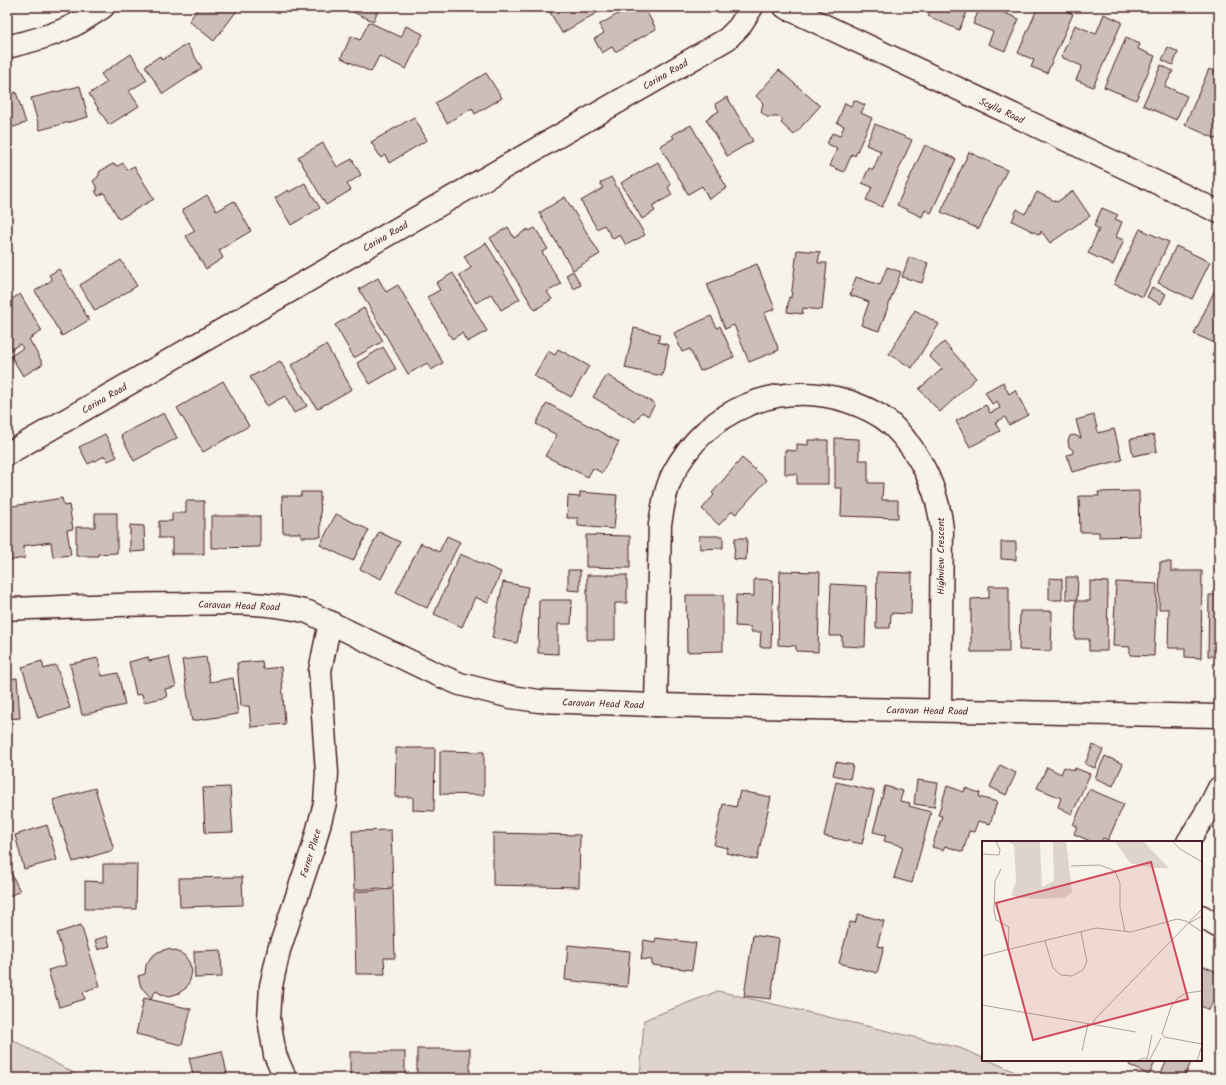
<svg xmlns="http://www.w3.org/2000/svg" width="1226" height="1085" viewBox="0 0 1226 1085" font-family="Kalam,sans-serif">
  <rect width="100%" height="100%" fill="#f7f3e8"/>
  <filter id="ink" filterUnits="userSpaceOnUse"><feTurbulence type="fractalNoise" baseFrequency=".025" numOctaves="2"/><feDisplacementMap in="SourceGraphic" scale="8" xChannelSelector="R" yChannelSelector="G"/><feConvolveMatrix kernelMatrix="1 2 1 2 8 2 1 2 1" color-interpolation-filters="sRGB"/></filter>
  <g filter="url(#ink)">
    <g fill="#ded4cc" stroke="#947a7c">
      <polygon points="718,991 960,1048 983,1058 983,1060 988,1060 1029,1078 640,1078 644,1020"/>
      <polygon points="7,1037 83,1078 7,1078"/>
    </g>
    <g fill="#ccbfb9" stroke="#4a1f2b">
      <polygon points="199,7 238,7 239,8 214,41 189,21"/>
      <polygon points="355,7 380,7 373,21 353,12"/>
      <polygon points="547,7 607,7 562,33"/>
      <polygon points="630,7 644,7 656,29 615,52 612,47 602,53 594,39 604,33 599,25"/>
      <polygon points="932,7 969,7 959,30 928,16"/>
      <polygon points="980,7 1000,7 998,10 1019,19 1005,51 988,44 993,32 973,24"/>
      <polygon points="1038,7 1057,7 1073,14 1047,73 1031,67 1034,60 1018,53"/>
      <polygon points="1104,14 1122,22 1093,87 1076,80 1082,66 1061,57 1075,25 1096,34"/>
      <polygon points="369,22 401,37 406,26 423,34 406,69 379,56 371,72 341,58 351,36 360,40"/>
      <polygon points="1126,38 1140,44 1138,49 1155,56 1136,100 1104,87"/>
      <polygon points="187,44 202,68 163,94 145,66 160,56 162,60"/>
      <polygon points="1168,47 1178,52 1173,65 1162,60"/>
      <polygon points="131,54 147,80 129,91 139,106 109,125 89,94 107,82 101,74"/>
      <polygon points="1161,65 1173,71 1165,86 1187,96 1176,120 1143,105"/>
      <polygon points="1209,69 1219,74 1219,140 1185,125"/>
      <polygon points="779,70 820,106 794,135 781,123 783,120 779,117 767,117 761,112 763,103 756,96"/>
      <polygon points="486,73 502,98 475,114 472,108 447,123 435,103"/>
      <polygon points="80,86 88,117 40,130 31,98"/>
      <polygon points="16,92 26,123 7,129 7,95"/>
      <polygon points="727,97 753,141 727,156 706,119 719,111 715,104"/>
      <polygon points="854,100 865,105 861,113 872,118 855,156 852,154 844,172 830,166 837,148 827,144 832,133 840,136 844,126 837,123 845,103 851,106"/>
      <polygon points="414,117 427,140 389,163 385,155 381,158 371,142"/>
      <polygon points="875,124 912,140 882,207 866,200 872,187 862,183 869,168 873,170 881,151 866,145"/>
      <polygon points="691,125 727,188 709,199 702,186 688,194 660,146 674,138 672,135"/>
      <polygon points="323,143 337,167 352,159 361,175 347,184 351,190 326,205 298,157"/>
      <polygon points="925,145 956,159 931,213 925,210 922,217 897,205"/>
      <polygon points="969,152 1007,170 979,229 941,212"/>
      <polygon points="658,162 671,185 668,187 672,195 652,206 655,211 642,219 621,183"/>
      <polygon points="123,163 127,170 134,166 154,199 119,219 104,193 98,196 95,191 98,190 93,181 98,177 100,171 113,164 118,166"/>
      <polygon points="611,177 645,235 626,245 620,235 613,239 604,225 597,229 581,201 603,188 600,183"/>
      <polygon points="305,183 320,208 291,225 275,198 288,190 289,192"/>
      <polygon points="1073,191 1090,216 1050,243 1041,231 1040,235 1012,221 1017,209 1025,214 1037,192 1057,202"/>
      <polygon points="207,195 217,211 234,201 251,231 219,250 223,258 206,269 186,236 195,231 182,210"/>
      <polygon points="565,197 600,254 573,270 539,213"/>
      <polygon points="1102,208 1118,215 1115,219 1122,222 1116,237 1124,240 1113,265 1088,253 1099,229 1094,226"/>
      <polygon points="508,227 514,238 528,229 529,231 535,228 548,249 542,252 561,284 547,292 552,299 535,310 490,238"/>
      <polygon points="1140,229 1169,242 1143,297 1114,284"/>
      <polygon points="486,243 520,299 501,310 491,294 476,303 459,275 471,268 464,256"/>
      <polygon points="1176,246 1210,262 1192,299 1158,283"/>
      <polygon points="797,250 820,252 818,263 827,263 822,310 803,308 802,314 787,312 789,297 791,298"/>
      <polygon points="909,257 928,263 922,283 902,277"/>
      <polygon points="121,260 137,286 95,311 80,285"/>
      <polygon points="757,264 775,309 764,313 779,350 749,362 734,325 725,329 707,284"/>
      <polygon points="887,267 901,272 879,331 861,325 869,302 850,295 856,277 880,285"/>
      <polygon points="59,269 89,320 62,336 35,291 52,280 49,275"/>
      <polygon points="573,271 581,285 574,289 566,275"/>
      <polygon points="453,273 487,331 467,342 462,333 452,339 427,297 440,290 436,283"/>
      <polygon points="378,278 386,292 398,285 443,363 431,370 427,363 408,374 359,289"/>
      <polygon points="1219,281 1219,359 1212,355 1217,344 1194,334"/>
      <polygon points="1152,287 1166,294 1161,304 1147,297"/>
      <polygon points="20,294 42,331 29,339 43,364 23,376 11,356 23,348 20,344 7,352 7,302"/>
      <polygon points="364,308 383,341 354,358 335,325"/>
      <polygon points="915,310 939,324 912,368 889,354"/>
      <polygon points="711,316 717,328 720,326 734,357 700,371 690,349 682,352 674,333"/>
      <polygon points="634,328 660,334 658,342 669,345 662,376 625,368"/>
      <polygon points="944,342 976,378 940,412 919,389 942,369 929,356"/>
      <polygon points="326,345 352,389 317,409 291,365"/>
      <polygon points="383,347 396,369 370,384 357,363"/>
      <polygon points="558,349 589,366 571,397 534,376 548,351 555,355"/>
      <polygon points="280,361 307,406 294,413 285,396 267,406 250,377"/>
      <polygon points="607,375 655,404 648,416 642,412 635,422 593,397"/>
      <polygon points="223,381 249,426 203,452 177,408"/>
      <polygon points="1003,382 1009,394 1015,390 1028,415 1009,425 1005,417 995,423 1000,431 970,447 956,421 986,405 990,413 1000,408 997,401 992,404 985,392"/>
      <polygon points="547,403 619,442 602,473 593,468 588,477 545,456 557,435 536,424"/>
      <polygon points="164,413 177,438 134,461 121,435"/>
      <polygon points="1094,415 1098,433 1114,429 1122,460 1072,472 1067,455 1073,453 1073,450 1069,447 1068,441 1070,436 1074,435 1081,438 1076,420"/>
      <polygon points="105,434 117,457 108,461 105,456 88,464 79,447"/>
      <polygon points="1154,435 1157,451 1133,456 1130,439"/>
      <polygon points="835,438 859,439 859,460 868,460 868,483 883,483 882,500 898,500 898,518 841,516 842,488 835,488"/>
      <polygon points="808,440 828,440 828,484 797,484 797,474 785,474 785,450 797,451 797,444 808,445"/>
      <polygon points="742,458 767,480 736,514 732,511 719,525 702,509 714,495 712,493"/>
      <polygon points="1139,491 1140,536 1099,537 1099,532 1080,532 1079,496 1099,496 1098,492"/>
      <polygon points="301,492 320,492 321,537 301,537 301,533 283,533 282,496 301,496"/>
      <polygon points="580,492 617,495 614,529 578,526 578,518 567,518 568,496 580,497"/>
      <polygon points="62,498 64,506 69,505 73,529 67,530 71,555 53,557 51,542 23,546 25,558 7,561 7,507"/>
      <polygon points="186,501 204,501 204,554 172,554 172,538 159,538 159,521 172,521 172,513 186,513"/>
      <polygon points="95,513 117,513 117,553 98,554 98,556 76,556 76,527 95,527"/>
      <polygon points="336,514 369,530 353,561 320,545"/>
      <polygon points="211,516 260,516 260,547 211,548"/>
      <polygon points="130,525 144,526 145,551 130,552"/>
      <polygon points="379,532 400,542 381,579 360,569"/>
      <polygon points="586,535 630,536 630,568 586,567"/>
      <polygon points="447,536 460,542 427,608 396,592 421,543 439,552"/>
      <polygon points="699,536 723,536 723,548 700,549"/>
      <polygon points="735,538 747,538 746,560 734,559"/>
      <polygon points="1001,542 1016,542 1016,560 1001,559"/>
      <polygon points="460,554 501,572 488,603 475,597 462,627 434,614"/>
      <polygon points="1160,562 1171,562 1171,571 1202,571 1201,658 1185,657 1185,648 1168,648 1169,609 1159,609"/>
      <polygon points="568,570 580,570 580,591 568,590"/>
      <polygon points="780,571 820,572 818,652 796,651 796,646 778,645"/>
      <polygon points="877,572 912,573 911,614 891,613 890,628 876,628"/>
      <polygon points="587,575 627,575 627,603 615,603 615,640 587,640"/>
      <polygon points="1066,577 1078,577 1077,600 1066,599"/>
      <polygon points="1049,578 1062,579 1062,600 1049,600"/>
      <polygon points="754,579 773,580 771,647 760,647 761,632 751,632 751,627 735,626 736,595 754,596"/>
      <polygon points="1090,581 1108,582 1107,651 1089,651 1089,639 1075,639 1076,601 1090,601"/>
      <polygon points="503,582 528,587 517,643 492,638"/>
      <polygon points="1116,582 1157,584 1154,656 1130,655 1130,647 1113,646"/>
      <polygon points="831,584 867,586 865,647 842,646 842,636 829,636"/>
      <polygon points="989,586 1009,586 1009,652 971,652 971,599 989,598"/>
      <polygon points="686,595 723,595 723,651 687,652"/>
      <polygon points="1209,595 1219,595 1219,656 1208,656"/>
      <polygon points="539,600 572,600 571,624 558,624 558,654 538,653"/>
      <polygon points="1020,611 1052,611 1051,651 1019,650"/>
      <polygon points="148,657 149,661 169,657 176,687 165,689 167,697 144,702 142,694 136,695 129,662"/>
      <polygon points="206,657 210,682 233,678 238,714 192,721 182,660"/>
      <polygon points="98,658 102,676 118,673 125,705 82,715 70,664"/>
      <polygon points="42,661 44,669 56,665 70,708 38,718 22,667"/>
      <polygon points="262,661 263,669 281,667 285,724 251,727 249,706 241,706 237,663"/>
      <polygon points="17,678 20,718 7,719 7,679"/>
      <polygon points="1093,745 1103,750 1095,768 1085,764"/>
      <polygon points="396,748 435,748 434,811 413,810 413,797 395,797"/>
      <polygon points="440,751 484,752 484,795 440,794"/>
      <polygon points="1105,756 1123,764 1113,786 1095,778"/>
      <polygon points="836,762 853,765 850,779 833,775"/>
      <polygon points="1000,765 1016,773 1006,795 990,787"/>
      <polygon points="1047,767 1061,774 1064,767 1074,771 1075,768 1090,774 1072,814 1058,807 1061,798 1037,788"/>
      <polygon points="917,780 938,783 934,807 914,804"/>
      <polygon points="836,782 874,791 862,844 824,836"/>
      <polygon points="885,786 903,791 900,801 910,803 909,806 931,812 912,883 894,878 903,846 884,841 886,835 873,832"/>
      <polygon points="947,786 964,792 965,788 980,793 979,797 997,802 990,824 978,821 974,832 969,831 963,852 945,846 943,850 932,847 942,816 938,815"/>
      <polygon points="230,787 233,832 205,833 203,788"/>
      <polygon points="95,788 114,850 73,862 53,800"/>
      <polygon points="1089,789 1124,804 1108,840 1103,838 1101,842 1092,842 1074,834 1077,826 1073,825"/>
      <polygon points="740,791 771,797 757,860 726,853 728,848 714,845 723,804 736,807"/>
      <polygon points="47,825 57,860 24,869 15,835"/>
      <polygon points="391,830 393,887 354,890 352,831"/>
      <polygon points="493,833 580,835 579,887 493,885"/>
      <polygon points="103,864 137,864 136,909 85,909 85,881 103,882"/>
      <polygon points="7,865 20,891 7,897"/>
      <polygon points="242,877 243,905 180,907 179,878"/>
      <polygon points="393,889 395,958 384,958 385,974 356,974 354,892"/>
      <polygon points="858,914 884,921 877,946 884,947 877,973 839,963 850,922 855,923"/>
      <polygon points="81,925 100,986 83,992 85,999 59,1007 48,970 66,965 57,933"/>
      <polygon points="753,935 779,939 771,999 744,996"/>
      <polygon points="107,936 110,946 98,950 95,940"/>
      <polygon points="656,938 696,943 692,970 652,965 652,960 641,959 644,940 655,942"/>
      <polygon points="568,945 630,951 627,987 565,980"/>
      <polygon points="167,949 176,951 184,955 189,962 192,971 190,980 186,988 179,993 170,996 161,994 156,991 151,998 141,987 138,976 145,974 146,965 151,957 158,952"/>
      <polygon points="221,950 222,977 195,978 194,951"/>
      <polygon points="1201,965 1219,973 1219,987 1209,1010 1201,1006"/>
      <polygon points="144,998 191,1009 182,1045 136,1034"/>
      <rect x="417" y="1049" width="53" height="29"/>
      <polygon points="222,1051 228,1078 194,1078 189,1058"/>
      <rect x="350" y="1052" width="55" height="26"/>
      <polygon points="1131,1060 1156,1060 1149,1075 1129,1065"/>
      <polygon points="1167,1060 1192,1060 1184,1078 1159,1078"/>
    </g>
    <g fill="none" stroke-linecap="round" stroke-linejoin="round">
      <defs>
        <g id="minor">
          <polyline points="785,7 1219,212"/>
          <path d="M7,47c24,-6 48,-12 69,-23 9,-5 18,-11 27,-17"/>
          <polyline points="7,454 727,39 739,27 752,7"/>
          <path d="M656,705l4,-181c3,-17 5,-34 13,-50 33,-64 105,-95 174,-73 15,5 33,13 45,24 29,28 46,65 50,104l-2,181"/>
          <polyline points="1188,842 1209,808 1219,788"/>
          <polyline points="1201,916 1219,927"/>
          <polyline points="285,1078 275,1055 269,1019 271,986 279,950 313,848 325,803 327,773 320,671 330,622"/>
        </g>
        <path id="tertiary" d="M7,609c58,-2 116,-5 174,-5 42,-1 85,-3 127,8l126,61 26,11 51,13 28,4 117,4 563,11"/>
      </defs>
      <use href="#minor" stroke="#4a1f2b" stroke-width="25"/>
      <use href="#tertiary" stroke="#4a1f2b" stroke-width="25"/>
      <use href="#minor" stroke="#f7f3e8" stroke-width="22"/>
      <use href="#tertiary" stroke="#f7f3e8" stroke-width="22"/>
    </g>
  </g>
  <g text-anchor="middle" stroke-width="3" stroke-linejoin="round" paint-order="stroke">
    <g font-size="10" fill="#4a1f2b" stroke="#f7f3e8">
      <text transform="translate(665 74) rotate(-30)" y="4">Carina Road</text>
      <text transform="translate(1002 110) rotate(25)" y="4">Scylla Road</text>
      <text transform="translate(385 236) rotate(-30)" y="4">Carina Road</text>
      <text transform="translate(104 398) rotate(-30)" y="4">Carina Road</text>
      <text transform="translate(940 556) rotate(-90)" y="4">Highview Crescent</text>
      <text transform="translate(239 605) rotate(2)" y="4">Caravan Head Road</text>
      <text transform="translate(603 703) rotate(2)" y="4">Caravan Head Road</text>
      <text transform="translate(927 710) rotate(1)" y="4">Caravan Head Road</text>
      <text transform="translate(310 853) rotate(-73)" y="4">Farrer Place</text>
    </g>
  </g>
  <g transform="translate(982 841)">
    <rect width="220" height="220" fill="#f7f3e8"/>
    <path d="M25,0h33l2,46 12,-6 -1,-40h13l6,51 -8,6 -33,1 -20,-3 5,-15 -2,-36zM133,0h28l26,27h-17l-22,-5z" fill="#ded4cc"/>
    <path fill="none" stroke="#b29e9c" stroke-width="1" d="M190,0l8,8 22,13M0,13l17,1 1,-5 -4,-9M89,25l29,-1 15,6 5,12v25l5,23M19,28l-6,12 -1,30 2,9 13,7 -1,23M207,82l13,-7M63,100l8,27 8,7 11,1 11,-6 4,-8 -6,-30M0,115l114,-28 35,4 46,-13 9,2 16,11M220,150l-16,2 -8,5 -7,9 -9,27 2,3 38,7M0,164l154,27M110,184l3,-6 107,-110M100,210l6,-27M165,218l5,-24M155,220l7,-3 4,2M167,220l12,-23M215,220l5,-16"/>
    <path fill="#d1495b" fill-opacity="0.15" stroke="#d1495b" stroke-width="2" d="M169,21l37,137 -155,41 -37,-137z"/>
    <rect width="220" height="220" fill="none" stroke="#4a1f2b" stroke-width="2"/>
  </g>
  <rect width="1226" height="1085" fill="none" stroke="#f7f3e8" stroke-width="24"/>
  <rect x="12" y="12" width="1202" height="1061" fill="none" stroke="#4a1f2b" stroke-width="1.5" filter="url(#ink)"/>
</svg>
